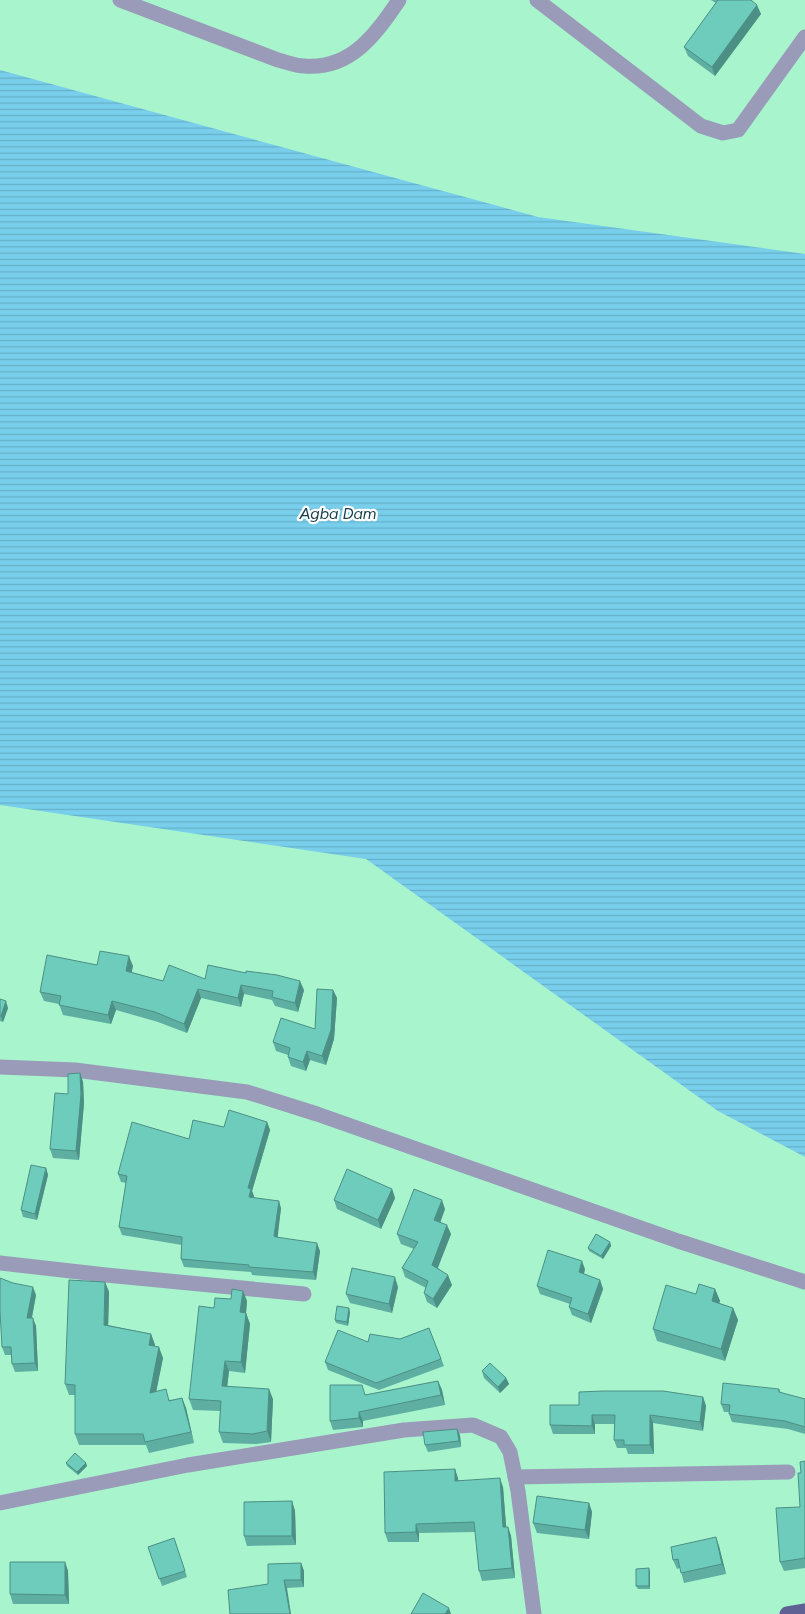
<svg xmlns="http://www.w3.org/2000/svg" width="805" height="1614" viewBox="0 0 805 1614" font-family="Figtree,sans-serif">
  <defs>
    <pattern id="water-rules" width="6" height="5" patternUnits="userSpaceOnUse" patternTransform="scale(1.25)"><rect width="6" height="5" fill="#78ceeb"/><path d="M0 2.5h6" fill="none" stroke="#66b1c8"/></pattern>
  </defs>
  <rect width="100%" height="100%" fill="#a8f5cd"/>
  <polygon fill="url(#water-rules)" points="0,70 538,217 805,254 805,1157 718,1111 366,859 0,805"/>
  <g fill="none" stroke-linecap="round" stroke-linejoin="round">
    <g stroke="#999bb8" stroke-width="15">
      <polyline points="537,0 701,126 723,133 738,130 805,37"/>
      <polyline points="0,1067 75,1070 247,1092 317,1114 678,1241 805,1282"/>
      <polyline points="0,1263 106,1275 304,1294"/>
      <polyline points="515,1477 788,1472"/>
      <polyline points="0,1503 188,1465 404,1430 473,1425 501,1437 510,1452 518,1491 534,1614"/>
    </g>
    <path stroke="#999bb8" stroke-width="15" d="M120,0l158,60c8,2 18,6 26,6 47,4 72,-32 95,-66"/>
    <polyline stroke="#5f6093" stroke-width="15" points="787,1614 805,1611"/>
  </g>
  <g fill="#5eafa2">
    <polygon points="711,0 751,0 761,14 715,76 688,56 684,47 716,3"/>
    <polygon points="97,965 133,966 131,972 163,981 205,979 304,990 298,1012 275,1006 272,1000 244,994 241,1007 201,998 187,1033 158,1022 116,1010 111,1024 63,1015 59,1004 44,1001 40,992"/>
    <polygon points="333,990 337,998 334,1039 326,1065 310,1060 306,1071 291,1066 288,1057 288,1055 276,1051 273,1042 315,1029"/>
    <polygon points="0,999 8,1008 3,1022 0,1021"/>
    <polygon points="80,1073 83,1082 84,1103 79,1160 53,1158 50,1149 68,1094"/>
    <polygon points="267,1122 270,1130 252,1191 254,1197 281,1208 277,1237 320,1251 316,1280 252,1275 251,1272 184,1267 181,1259 182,1245 122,1235 119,1227 126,1183 121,1182 118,1174 189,1139 224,1127"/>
    <polygon points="46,1168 48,1175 37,1220 23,1217 21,1210"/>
    <polygon points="392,1189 395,1198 381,1229 337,1209 334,1200"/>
    <polygon points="445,1209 440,1222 451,1234 438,1268 452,1285 437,1308 427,1302 424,1293 426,1288 405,1277 402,1268 414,1249 401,1244 397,1234"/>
    <polygon points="610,1242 611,1246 603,1259 589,1251 588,1248"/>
    <polygon points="585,1269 584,1274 600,1280 603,1289 591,1323 572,1315 569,1307 570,1304 540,1294 537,1286"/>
    <polygon points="105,1282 109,1292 108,1325 151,1334 155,1345 155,1346 163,1358 156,1391 170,1400 182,1398 186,1408 194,1443 149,1453 146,1445 79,1445 75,1434 75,1395 69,1395 65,1384"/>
    <polygon points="398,1287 392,1313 350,1303 346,1294"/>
    <polygon points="715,1289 720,1301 719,1303 733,1308 738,1320 725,1361 657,1341 653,1329 696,1294"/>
    <polygon points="243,1291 247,1301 246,1313 250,1324 245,1373 229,1371 227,1386 273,1399 271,1442 257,1444 223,1443 219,1432 220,1411 193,1410 189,1399 214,1308 231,1299"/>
    <polygon points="36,1295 32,1318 36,1326 38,1371 15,1372 12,1364 11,1355 5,1355 2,1347"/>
    <polygon points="350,1312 348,1326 336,1323 335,1320"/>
    <polygon points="429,1328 444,1366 379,1390 328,1370 325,1362 368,1342 400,1339"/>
    <polygon points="482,1371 506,1378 509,1384 500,1393 484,1378"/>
    <polygon points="438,1381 442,1390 445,1405 363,1421 363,1427 333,1430 330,1421 366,1395"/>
    <polygon points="779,1389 781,1393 805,1399 805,1434 788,1429 732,1422 729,1414 729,1412 724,1412 721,1404"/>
    <polygon points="703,1397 706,1406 703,1431 653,1423 654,1454 628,1454 626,1448 617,1448 614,1440 614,1424 595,1424 595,1434 553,1434 550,1425 579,1405"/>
    <polygon points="460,1435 461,1447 428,1452 425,1445"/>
    <polygon points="805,1461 805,1568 784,1571 780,1562 800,1507 801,1473"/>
    <polygon points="66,1463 86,1463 87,1466 78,1475 67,1466"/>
    <polygon points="455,1469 458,1480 503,1487 506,1527 508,1527 511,1536 515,1578 482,1581 479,1571 475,1532 419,1533 419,1542 388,1542 385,1533"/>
    <polygon points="292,1501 295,1511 296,1545 247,1546 244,1536"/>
    <polygon points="589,1503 592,1512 589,1539 537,1533 533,1523"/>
    <polygon points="174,1538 187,1577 162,1586 148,1547"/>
    <polygon points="719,1546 726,1574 684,1583 680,1568 677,1569 673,1560"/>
    <polygon points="65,1562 68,1571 69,1604 13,1604 10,1594"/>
    <polygon points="301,1563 304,1571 304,1587 287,1588 268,1584"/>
    <polygon points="650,1572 650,1589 638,1589 636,1586"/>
  </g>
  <g fill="#4c8f84">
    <polygon points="757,5 761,14 715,76 712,67"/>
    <polygon points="129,956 133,966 130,981 126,971"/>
    <polygon points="300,981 304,990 298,1012 295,1003"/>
    <polygon points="241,985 244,994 241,1007 238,998"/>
    <polygon points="198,989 201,998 187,1033 184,1024"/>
    <polygon points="333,990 337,998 334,1039 326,1065 322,1056"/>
    <polygon points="6,1001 8,1008 3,1022 1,1016"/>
    <polygon points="112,1001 116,1010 111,1024 108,1015"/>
    <polygon points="307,1051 310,1060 306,1071 303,1062"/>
    <polygon points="80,1073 83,1082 84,1103 79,1160 76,1151"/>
    <polygon points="267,1122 270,1130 252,1191 254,1196 252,1204 249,1197 248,1188"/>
    <polygon points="46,1168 48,1175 37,1220 35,1214"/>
    <polygon points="392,1189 395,1198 381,1229 378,1220"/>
    <polygon points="442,1200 445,1209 438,1229 434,1220"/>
    <polygon points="279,1201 281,1208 277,1243 274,1236"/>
    <polygon points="447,1225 451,1234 435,1274 432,1265"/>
    <polygon points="610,1242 611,1246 603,1259 601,1256"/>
    <polygon points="317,1243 320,1251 316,1280 313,1272"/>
    <polygon points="582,1261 585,1269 582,1281 579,1272"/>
    <polygon points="448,1275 452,1285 437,1308 433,1299"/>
    <polygon points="395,1277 398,1287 392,1313 389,1304"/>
    <polygon points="600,1280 603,1289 591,1323 588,1314"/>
    <polygon points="105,1282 109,1292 108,1335 104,1325"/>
    <polygon points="33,1287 36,1295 30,1326 27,1318"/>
    <polygon points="715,1289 720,1301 716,1313 712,1301"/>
    <polygon points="243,1291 247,1301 246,1313 250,1324 245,1373 241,1362 240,1312"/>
    <polygon points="349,1308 350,1312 348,1326 347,1322"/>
    <polygon points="733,1308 738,1320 725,1361 721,1349"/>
    <polygon points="33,1318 36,1326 38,1371 35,1363"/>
    <polygon points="151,1334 155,1345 153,1356 149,1345"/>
    <polygon points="159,1347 163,1358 154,1403 150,1393"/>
    <polygon points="225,1361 229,1371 226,1397 222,1386"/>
    <polygon points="506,1378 509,1384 500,1393 498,1387"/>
    <polygon points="438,1381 442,1390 445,1405 441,1395"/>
    <polygon points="269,1389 273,1399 271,1442 267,1431"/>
    <polygon points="703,1397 706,1406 703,1431 700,1422"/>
    <polygon points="182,1398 186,1408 194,1443 191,1432"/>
    <polygon points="359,1412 363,1421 363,1427 359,1418"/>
    <polygon points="592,1415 595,1424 595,1434 592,1426"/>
    <polygon points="650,1415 653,1423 654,1454 650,1445"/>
    <polygon points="457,1429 460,1435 461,1447 459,1441"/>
    <polygon points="86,1463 87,1466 78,1475 77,1472"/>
    <polygon points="455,1469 458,1478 459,1490 455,1481"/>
    <polygon points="500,1478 503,1487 507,1537 503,1527"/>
    <polygon points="292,1501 295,1511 296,1545 292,1536"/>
    <polygon points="589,1503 592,1512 589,1539 585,1530"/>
    <polygon points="416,1524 419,1533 419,1542 416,1532"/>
    <polygon points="508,1527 511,1536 515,1578 512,1568"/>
    <polygon points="716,1537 719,1546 726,1574 722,1564"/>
    <polygon points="65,1562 68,1571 69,1604 65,1595"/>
    <polygon points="301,1563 304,1571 304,1587 301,1580"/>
    <polygon points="649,1568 650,1572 650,1589 649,1586"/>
    <polygon points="284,1580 287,1588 291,1614 290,1614"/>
    <polygon points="449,1608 451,1614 445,1614"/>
  </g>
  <g fill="#6dccbc" stroke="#4c8f84">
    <polygon points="718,0 751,0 757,5 712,67 684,47"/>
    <polygon points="100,951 129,956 126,971 163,981 169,965 205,979 208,965 246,973 246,971 277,975 300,981 295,1003 272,997 273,991 241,985 238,998 198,989 184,1024 155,1012 112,1001 108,1015 59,1005 61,996 40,992 47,955 97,965"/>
    <polygon points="317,989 333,990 331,1030 322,1056 307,1051 303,1062 288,1057 290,1048 273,1042 281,1018 315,1029"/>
    <polygon points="0,999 6,1001 1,1016 0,1016"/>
    <polygon points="80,1073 81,1094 76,1151 50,1149 55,1093 68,1094 68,1074"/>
    <polygon points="229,1110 267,1122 248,1188 251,1189 249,1197 279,1201 274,1236 276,1237 317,1243 313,1272 249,1267 249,1265 181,1259 182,1237 119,1227 127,1176 118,1174 132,1122 189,1139 193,1120 224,1127"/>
    <polygon points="31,1165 46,1168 35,1214 21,1210"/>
    <polygon points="347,1169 392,1189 378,1220 334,1200"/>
    <polygon points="414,1189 442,1200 434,1220 447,1225 432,1265 448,1275 433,1299 424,1293 428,1281 402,1268 418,1242 397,1234"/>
    <polygon points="596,1234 610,1242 601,1256 588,1248"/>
    <polygon points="548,1250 582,1261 579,1272 600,1280 588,1314 569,1307 572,1298 537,1286"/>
    <polygon points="352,1268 395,1277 389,1304 346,1294"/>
    <polygon points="0,1278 13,1283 33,1287 27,1318 33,1318 35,1363 12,1364 11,1347 2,1347 0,1311"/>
    <polygon points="69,1280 105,1282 104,1325 151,1334 149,1345 159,1347 150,1393 166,1389 169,1401 182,1398 191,1432 145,1442 143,1434 75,1434 75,1385 65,1384"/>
    <polygon points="699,1284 715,1289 712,1301 733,1308 721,1349 653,1329 666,1285 696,1294"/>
    <polygon points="232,1289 243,1291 240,1312 246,1313 241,1362 225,1361 222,1386 269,1389 267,1431 253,1434 219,1432 221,1401 189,1399 199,1306 214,1308 215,1298 231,1299"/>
    <polygon points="337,1306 349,1308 347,1322 335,1320"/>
    <polygon points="429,1328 441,1359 376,1383 325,1362 338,1330 368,1342 370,1334 400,1339"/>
    <polygon points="490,1363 506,1378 498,1387 482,1371"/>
    <polygon points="438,1381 441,1395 359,1412 359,1418 330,1421 330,1385 362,1385 365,1395"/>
    <polygon points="723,1383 779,1389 779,1392 805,1399 805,1427 785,1421 729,1414 730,1405 721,1404"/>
    <polygon points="603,1391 663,1391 703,1397 700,1422 650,1415 650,1445 624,1445 624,1440 614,1440 615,1415 592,1415 592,1426 550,1425 550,1405 579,1405 579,1392"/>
    <polygon points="457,1429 459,1441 425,1445 423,1432"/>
    <polygon points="75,1453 86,1463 77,1472 66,1463"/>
    <polygon points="805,1461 805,1558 780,1562 776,1508 800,1507 798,1473 801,1473 800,1462"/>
    <polygon points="455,1469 455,1481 500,1478 503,1527 508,1527 512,1568 479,1571 474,1522 416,1524 416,1532 385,1533 384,1472"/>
    <polygon points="537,1496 589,1503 585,1530 533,1523"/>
    <polygon points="292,1501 292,1536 244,1536 244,1502"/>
    <polygon points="716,1537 722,1564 681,1573 678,1559 673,1560 671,1547"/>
    <polygon points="174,1538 185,1571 159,1579 148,1547"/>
    <polygon points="10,1562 65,1562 65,1595 10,1594"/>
    <polygon points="301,1563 301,1580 284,1580 290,1614 230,1614 228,1590 268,1584 268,1564"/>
    <polygon points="649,1568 649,1586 636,1586 636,1569"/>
    <polygon points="423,1593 449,1608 445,1614 411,1614"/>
  </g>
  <g text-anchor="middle" stroke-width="4.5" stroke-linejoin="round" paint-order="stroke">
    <g font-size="16" font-style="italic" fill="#153d4a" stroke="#fff">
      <text x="338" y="519">Agba Dam</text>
    </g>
  </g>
</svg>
